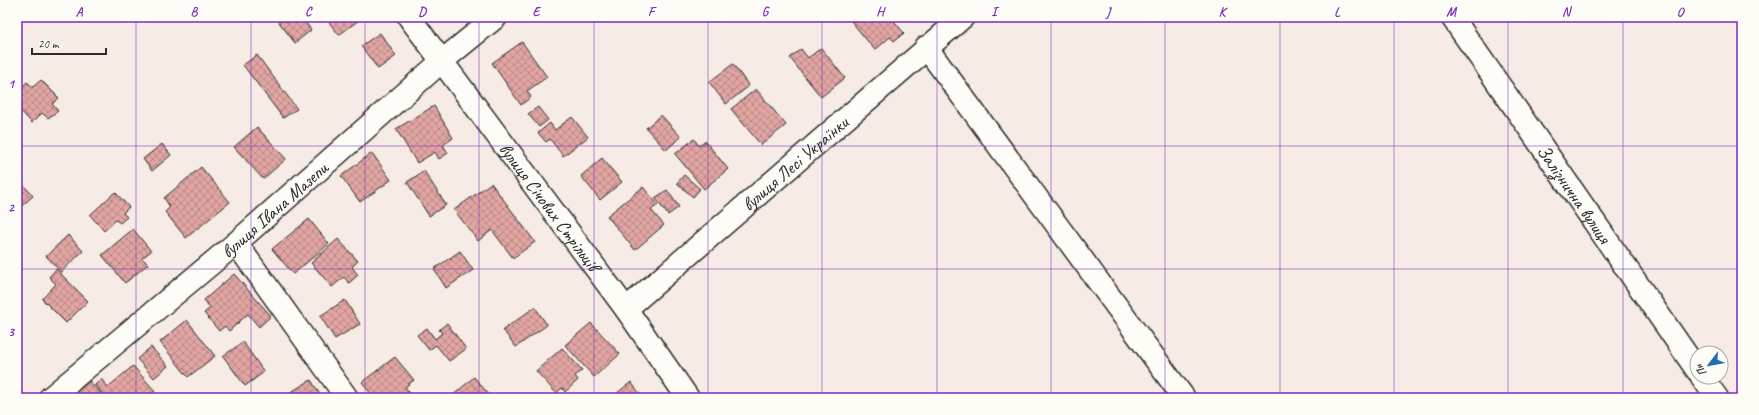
<svg xmlns="http://www.w3.org/2000/svg" width="1759" height="415" viewBox="0 0 1759 415" font-family="Caveat,sans-serif">
  <defs>
    <pattern id="building-cross-hatch" width="8" height="8" patternUnits="userSpaceOnUse"><rect width="8" height="8" fill="#e1a6a3"/><path d="M0 0l8 8M0 8l8-8" fill="none" stroke="#b78785"/></pattern>
  </defs>
  <rect width="100%" height="100%" fill="#f7ebe6"/>
  <filter id="ink" filterUnits="userSpaceOnUse"><feTurbulence type="fractalNoise" baseFrequency=".025" numOctaves="2"/><feDisplacementMap in="SourceGraphic" scale="8" xChannelSelector="R" yChannelSelector="G"/><feConvolveMatrix kernelMatrix="1 2 1 2 8 2 1 2 1" color-interpolation-filters="sRGB"/></filter>
  <g filter="url(#ink)">
    <g fill="url(#building-cross-hatch)" stroke="#2b2b2b">
      <polygon points="275,17 302,17 311,30 295,43"/>
      <polygon points="325,17 363,17 339,35"/>
      <polygon points="855,17 899,17 894,21 904,33 894,41 890,37 875,50 851,21"/>
      <polygon points="380,33 396,56 378,69 361,46"/>
      <polygon points="522,42 547,77 527,91 531,97 521,105 492,63"/>
      <polygon points="821,48 845,78 821,97 790,58 801,49 808,58"/>
      <polygon points="257,55 297,109 283,118 243,65"/>
      <polygon points="733,64 749,86 726,104 709,82"/>
      <polygon points="41,80 59,98 52,104 58,111 48,118 42,113 32,123 17,107 17,102 20,99 17,95 17,92 27,82 33,87"/>
      <polygon points="756,89 786,125 761,145 731,109"/>
      <polygon points="434,106 453,138 443,145 448,153 439,159 435,152 417,163 396,129"/>
      <polygon points="538,107 548,120 539,127 528,114"/>
      <polygon points="661,115 681,137 666,150 646,128"/>
      <polygon points="572,117 588,137 563,156 550,139 546,142 538,133 550,123 555,130"/>
      <polygon points="257,127 286,159 263,179 234,147"/>
      <polygon points="694,139 699,146 705,141 728,169 704,189 675,154"/>
      <polygon points="162,144 171,155 152,171 143,159"/>
      <polygon points="372,153 391,180 360,202 341,176"/>
      <polygon points="602,158 622,182 600,200 581,176"/>
      <polygon points="201,167 230,202 186,238 165,212 170,207 164,198"/>
      <polygon points="424,171 446,205 429,216 407,182"/>
      <polygon points="684,175 700,189 693,197 677,183"/>
      <polygon points="20,181 33,196 17,210 17,184"/>
      <polygon points="491,183 535,242 513,258 492,230 478,241 454,210"/>
      <polygon points="643,187 658,205 651,210 664,225 635,250 607,216"/>
      <polygon points="667,190 679,207 668,215 655,198"/>
      <polygon points="115,192 129,207 123,213 127,217 120,223 116,220 104,231 90,215"/>
      <polygon points="309,219 329,244 293,274 272,249"/>
      <polygon points="133,229 151,251 142,258 148,264 125,283 102,255"/>
      <polygon points="68,235 83,251 61,272 46,256"/>
      <polygon points="338,239 358,261 352,267 358,275 349,283 344,277 332,287 311,263"/>
      <polygon points="460,251 473,270 446,288 434,269"/>
      <polygon points="56,269 88,301 66,323 42,299 56,284 49,277"/>
      <polygon points="234,274 271,316 259,327 248,314 229,331 225,326 219,331 204,313 210,308 204,300"/>
      <polygon points="345,300 360,324 335,339 320,316"/>
      <polygon points="535,307 547,325 516,347 503,330"/>
      <polygon points="187,320 215,356 188,377 160,342"/>
      <polygon points="447,323 466,349 449,361 436,345 429,350 417,335 427,328 435,339 442,333 439,330"/>
      <polygon points="591,323 620,354 594,377 565,345"/>
      <polygon points="243,342 264,372 245,386 223,356"/>
      <polygon points="151,347 168,366 154,378 137,359"/>
      <polygon points="562,348 582,370 575,376 578,380 565,392 562,388 556,393 536,371"/>
      <polygon points="395,357 414,380 405,387 412,396 409,398 374,398 362,382"/>
      <polygon points="133,366 155,391 146,398 106,398 95,385 101,379 108,387"/>
      <polygon points="474,377 490,396 487,398 450,398"/>
      <polygon points="311,380 322,398 281,398"/>
      <polygon points="89,381 105,398 70,398"/>
      <polygon points="631,382 643,398 611,398"/>
    </g>
    <g fill="none" stroke-linecap="round" stroke-linejoin="round">
      <defs>
        <g id="minor">
          <path id="s1" d="M409,17l217,292 62,89"/>
          <path id="s2" d="M1452,17l245,353"/>
          <polyline points="926,47 1184,398"/>
          <polyline points="236,243 347,398"/>
          <path id="s3" d="M626,309l337,-292"/>
          <polyline points="1702,377 1717,398"/>
          <path id="s4" d="M50,398l186,-155 206,-182 54,-44"/>
        </g>
      </defs>
      <use href="#minor" stroke="#2b2b2b" stroke-width="25"/>
      <use href="#minor" stroke="#fdfcf7" stroke-width="22"/>
    </g>
  </g>
  <path fill="none" stroke="#7b2cbf" stroke-width="1" stroke-opacity="0.55" d="M136,17v381M251,17v381M365,17v381M479,17v381M594,17v381M708,17v381M822,17v381M937,17v381M1051,17v381M1165,17v381M1280,17v381M1394,17v381M1508,17v381M1623,17v381M17,146h1725M17,269h1725"/>
  <g text-anchor="middle" stroke-width="3" stroke-linejoin="round" paint-order="stroke">
    <g font-size="19" fill="#2b2b2b" stroke="#fdfcf7">
      <text dy="7" stroke="none"><textPath href="#s3" startOffset="223">вулиця Лесі Українки</textPath></text>
      <text dy="7" stroke="none"><textPath href="#s2" startOffset="215">Залізнична вулиця</textPath></text>
      <text dy="7" stroke="none"><textPath href="#s1" startOffset="236">вулиця Січових Стрільців</textPath></text>
      <text dy="7" stroke="none"><textPath href="#s4" startOffset="293">вулиця Івана Мазепи</textPath></text>
    </g>
  </g>
  <rect width="1759" height="415" fill="none" stroke="#fdfcf7" stroke-width="44"/>
  <g transform="translate(1709 365) rotate(238)"><circle r="19" fill="#fdfcf7" stroke="#a9a8a5"/>
  <path d="M0-3L7 15L0 10L-7 15Z" fill="#1f6fb2"/>
  <text y="-6" font-size="11" font-weight="bold" text-anchor="middle" fill="#2b2b2b">Пн</text>
  </g>
  <path d="M32 48v6h74v-6" fill="none" stroke="#2b2b2b" stroke-width="2"/>
  <text x="38" y="48" font-size="12" fill="#2b2b2b" stroke="#fdfcf7" stroke-width="3" paint-order="stroke">20 m</text>
  <rect x="22" y="22" width="1715" height="371" fill="none" stroke="#7b2cbf" stroke-width="1.5"/>
  <g font-size="13" text-anchor="middle" font-weight="bold" fill="#7b2cbf">
    <text x="79" y="16">A</text>
    <text x="194" y="16">B</text>
    <text x="308" y="16">C</text>
    <text x="422" y="16">D</text>
    <text x="536" y="16">E</text>
    <text x="651" y="16">F</text>
    <text x="765" y="16">G</text>
    <text x="880" y="16">H</text>
    <text x="994" y="16">I</text>
    <text x="1108" y="16">J</text>
    <text x="1222" y="16">K</text>
    <text x="1337" y="16">L</text>
    <text x="1451" y="16">M</text>
    <text x="1566" y="16">N</text>
    <text x="1680" y="16">O</text>
    <text x="11" y="88">1</text>
    <text x="11" y="212">2</text>
    <text x="11" y="336">3</text>
  </g>
</svg>
